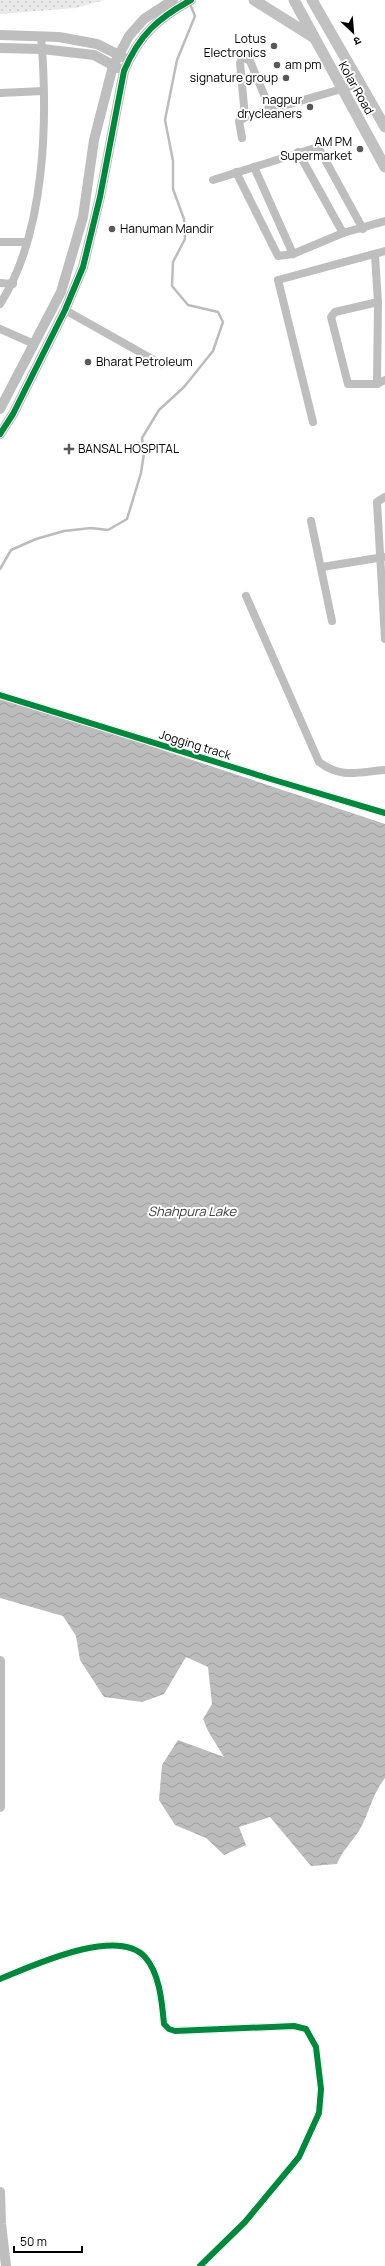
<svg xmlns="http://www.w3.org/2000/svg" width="385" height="2266" viewBox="0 0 385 2266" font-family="Manrope,'Noto Sans Devanagari',sans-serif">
  <defs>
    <pattern id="grass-dots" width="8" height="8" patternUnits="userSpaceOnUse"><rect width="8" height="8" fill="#eaeaea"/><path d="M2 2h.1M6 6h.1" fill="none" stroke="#c7c7c7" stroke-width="1.8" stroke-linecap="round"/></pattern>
    <pattern id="water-waves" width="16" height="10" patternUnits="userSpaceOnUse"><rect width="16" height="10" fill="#bcbcbc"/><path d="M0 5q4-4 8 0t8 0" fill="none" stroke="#a0a0a0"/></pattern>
  </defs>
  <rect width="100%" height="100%" fill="#fff"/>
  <polygon fill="url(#grass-dots)" points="0,0 105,0 76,8 0,14"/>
  <path fill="url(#water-waves)" d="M0,696l385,128v954c-13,16 -16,36 -26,53 -8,12 -17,20 -22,33l-26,2 -41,-49 -31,10 7,18 -22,10 -18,-17 -31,-13 -16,-25 3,-35 16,-25 46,17 -16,-26 -5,-12 9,-15 -4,-37 -22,-10 -22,37 -22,8 -38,-5 -24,-37 -4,-24 -13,-20 -63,-18z"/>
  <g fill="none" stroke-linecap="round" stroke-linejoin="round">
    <polyline stroke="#bcbcbc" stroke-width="2.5" points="0,569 11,550 36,539 64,531 91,528 108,530 127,519 141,473 144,453 142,438 159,410 184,387 213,351 223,322 218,312 188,305 172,286 173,262 185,239 184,219 173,189 173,161 165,120 177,60 195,16 190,4"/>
    <g stroke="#bebebe" stroke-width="8">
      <polyline points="0,93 43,91"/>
      <polyline points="245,117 240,63 243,57 250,61 270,109"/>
      <polyline points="242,138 239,121 248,116 359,84"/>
      <polyline points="298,152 343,233"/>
      <polyline points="254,167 293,254"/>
      <polyline points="236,172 278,256 293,254 343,233 385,221"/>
      <polyline points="213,180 318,147 363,229"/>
      <polyline points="0,242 26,242"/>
      <polyline points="375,255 378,302 377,384 385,380"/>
      <polyline points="0,283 13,284"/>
      <path d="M0,304c46,-71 48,-186 41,-268"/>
      <polyline points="65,310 161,364"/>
      <polyline points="0,329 34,344"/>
      <polyline points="377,384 348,384 331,317 335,312 378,302"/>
      <polyline points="313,422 278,280 385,251"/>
      <polyline points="385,497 377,502 385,639"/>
      <polyline points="311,521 332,621"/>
      <polyline points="322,567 384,557"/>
      <path d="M246,596l73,166c23,17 39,10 66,8"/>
      <polyline points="0,695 274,780 385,813"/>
      <path d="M0,1979c32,-13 117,-53 145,-22 15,17 17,46 19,67l5,5 6,2 119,-5 12,3 10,18 5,42 -2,24 -20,44 -54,65 -45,44"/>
    </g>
    <g stroke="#bebebe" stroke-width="10">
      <polyline points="0,35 59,37 97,44 123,57"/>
      <polyline points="0,48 42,49 94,55 118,68"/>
      <polyline points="0,409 61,292 83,217 94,140 113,66 129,36 144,19 173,0"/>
      <path d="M0,434l13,-20 52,-104 18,-43 17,-70 24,-126c15,-36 34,-53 67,-71"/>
      <polyline points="0,1661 0,1807"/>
      <polyline points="0,2192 1,2224 6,2266"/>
    </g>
    <g stroke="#c1c1c1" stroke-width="11">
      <polyline points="254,0 313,37"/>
      <polyline points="294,0 385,167"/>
      <polyline points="312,0 385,127"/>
    </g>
    <defs>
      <g id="cycleway">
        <path d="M0,434l13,-20 52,-104 18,-43 17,-70 24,-126c15,-36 34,-53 67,-71"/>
        <polyline points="0,695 274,780 385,813"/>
        <path d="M0,1979c32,-13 117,-53 145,-22 15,17 17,46 19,67l5,5 6,2 119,-5 12,3 10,18 5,42 -2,24 -20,44 -54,65 -45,44"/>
      </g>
    </defs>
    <use href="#cycleway" stroke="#fff" stroke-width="8"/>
    <use href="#cycleway" stroke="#00873e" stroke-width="6"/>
  </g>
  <g fill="#595959" stroke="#fff" stroke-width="1.5">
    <circle cx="274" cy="46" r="4"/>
    <circle cx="277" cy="65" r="4"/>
    <circle cx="286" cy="78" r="4"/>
    <circle cx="310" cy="107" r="4"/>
    <circle cx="360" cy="149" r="4"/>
    <circle cx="112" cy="229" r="4"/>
    <circle cx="88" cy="362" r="4"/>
    <path d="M67 443h4v4h4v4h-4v4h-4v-4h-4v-4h4z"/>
  </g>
  <g text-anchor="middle" stroke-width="4" stroke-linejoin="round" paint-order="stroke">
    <g font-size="12" fill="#000" stroke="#fff" text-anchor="end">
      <text x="266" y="43">Lotus<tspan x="266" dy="14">Electronics</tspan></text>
      <text x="285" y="69" text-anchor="start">am pm</text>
      <text x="278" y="82">signature group</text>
      <text x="302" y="104">nagpur<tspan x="302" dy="14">drycleaners</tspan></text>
      <text x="352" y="146">AM PM<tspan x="352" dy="14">Supermarket</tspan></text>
      <text x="120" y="233" text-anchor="start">Hanuman Mandir</text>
      <text x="96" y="366" text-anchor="start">Bharat Petroleum</text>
      <text x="78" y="453" text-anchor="start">BANSAL HOSPITAL</text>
    </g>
    <g font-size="12" fill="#000" stroke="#fff">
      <text transform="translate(356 88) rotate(61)" y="4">Kolar Road</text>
      <text transform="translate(195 745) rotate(17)" y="4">Jogging track</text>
    </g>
    <g font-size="13" font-style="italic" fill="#404040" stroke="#fff">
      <text x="192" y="1216">Shahpura Lake</text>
    </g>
  </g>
  <g transform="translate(353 32) rotate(154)" stroke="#ffffff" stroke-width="3" paint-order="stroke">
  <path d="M0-3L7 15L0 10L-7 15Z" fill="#000000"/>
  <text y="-6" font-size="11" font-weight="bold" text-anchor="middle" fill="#000000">उ</text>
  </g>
  <path d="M14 2246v6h68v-6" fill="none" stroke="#000000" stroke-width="2"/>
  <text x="20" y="2246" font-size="12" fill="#000000" stroke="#ffffff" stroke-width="3" paint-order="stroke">50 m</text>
</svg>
